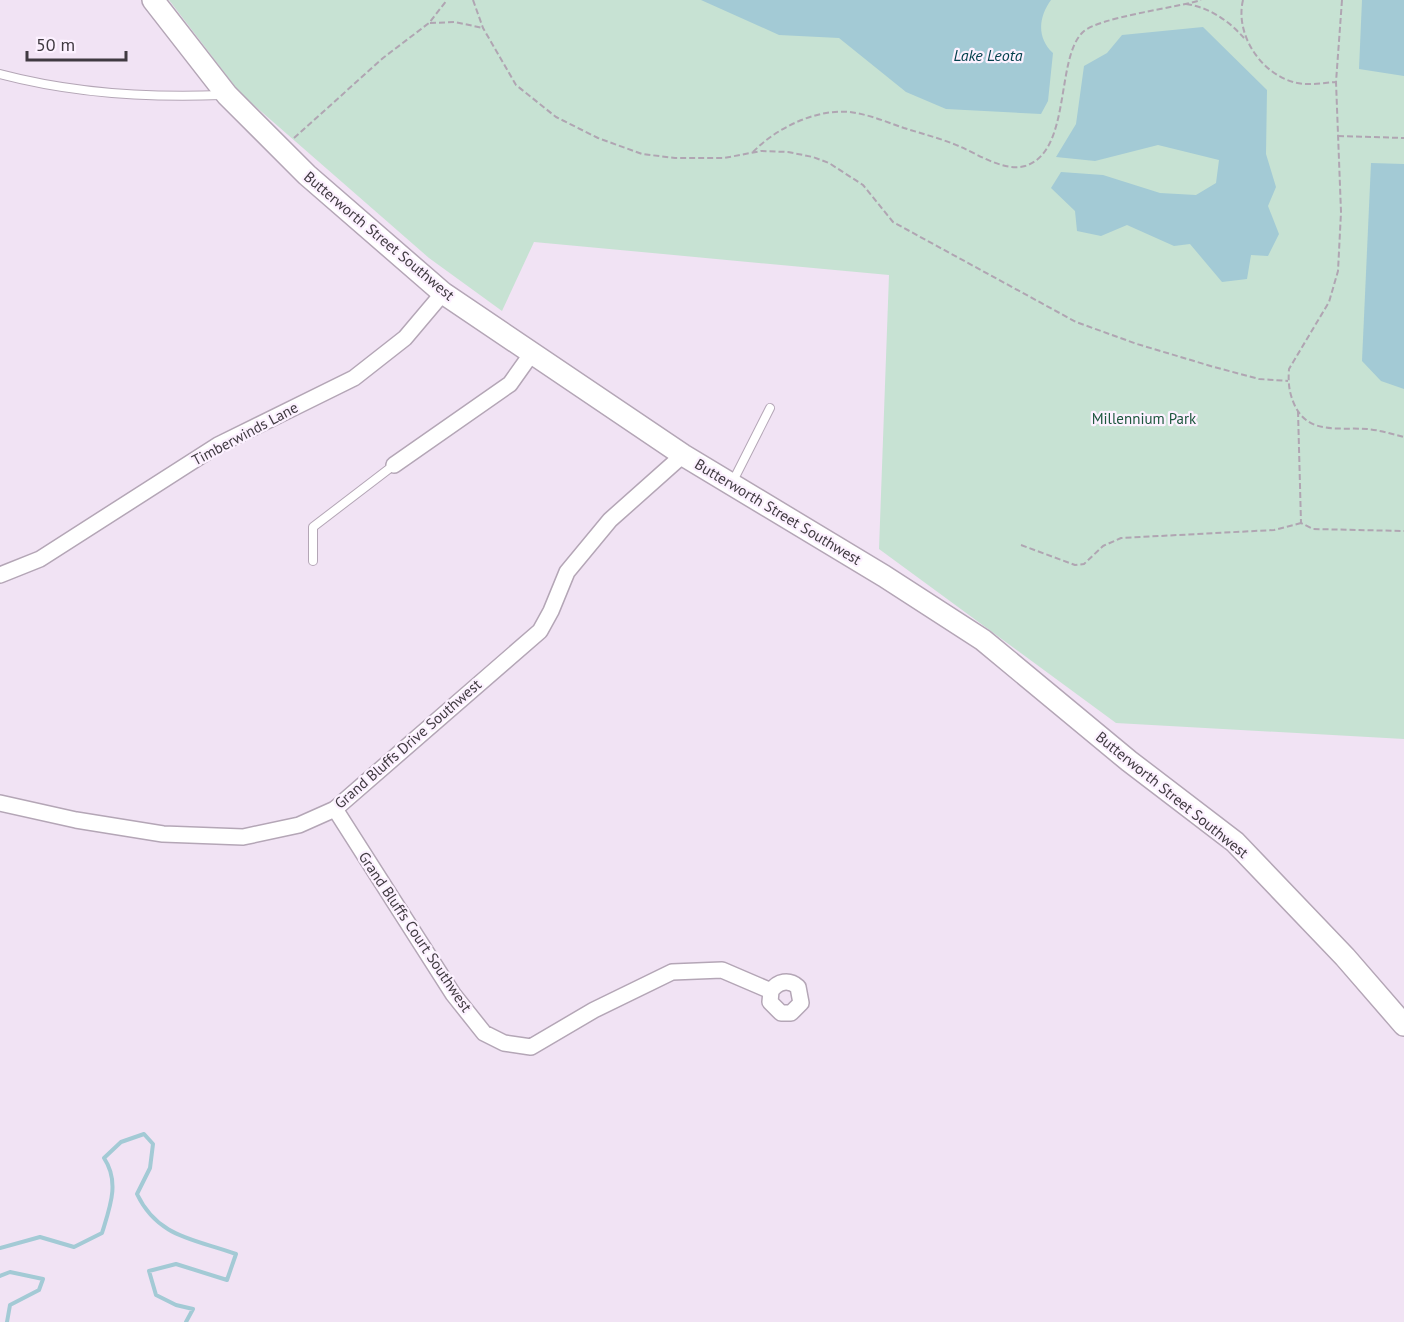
<svg xmlns="http://www.w3.org/2000/svg" width="1404" height="1322" viewBox="0 0 1404 1322" font-family="'PT Sans',sans-serif">
  <rect width="100%" height="100%" fill="#f1e3f4"/>
  <polygon fill="#c7e2d3" points="169,0 1404,0 1404,739 1116,723 879,549 889,275 534,242 502,311 429,258 240,93"/>
  <g fill="#a3cad5">
    <path d="M701,0h350c-13,18 -14,38 2,53l-5,48 -7,13 -95,-5 -40,-17 -67,-54 -60,-3z"/>
    <polygon points="1362,0 1404,0 1404,76 1359,69"/>
    <polygon points="1203,27 1267,90 1266,154 1276,187 1268,206 1279,234 1268,256 1251,255 1247,279 1222,282 1190,244 1174,246 1127,225 1101,236 1077,231 1075,211 1051,188 1061,172 1103,175 1160,193 1196,195 1216,183 1219,160 1158,145 1095,161 1056,157 1076,124 1084,66 1107,53 1122,35"/>
    <polygon points="1371,163 1404,164 1404,389 1381,381 1362,361"/>
  </g>
  <g fill="none" stroke-linecap="round" stroke-linejoin="round">
    <g stroke="#a3cad5" stroke-width="4">
      <path d="M0,1248l40,-11 34,10 28,-14c8,-26 18,-51 2,-75l17,-16 23,-8 9,10 -3,24 -13,26c21,44 58,45 99,60l-9,26 -51,-16 -27,7 7,24 20,10 17,4 -7,13"/>
      <polyline points="0,1276 10,1272 43,1279 39,1290 10,1305 7,1322"/>
    </g>
    <defs>
      <g id="lane">
        <path d="M0,74c72,19 148,24 222,21"/>
        <polyline points="732,483 770,408"/>
        <polyline points="313,561 313,527 394,465"/>
      </g>
      <g id="street">
        <polyline points="394,465 510,384 532,353"/>
        <polyline points="0,575 40,559 218,445 354,378 405,338 443,293"/>
        <polyline points="0,803 76,820 163,834 243,837 299,825 335,809 540,631 551,611 567,572 610,520 683,455"/>
        <path d="M335,809l118,185 31,39 20,10 27,4 63,-37 78,-38 50,-2 49,21c7,-10 18,-12 27,-4l3,16 -10,10h-10l-11,-11 1,-11"/>
      </g>
      <polyline id="secondary" points="153,0 227,95 307,175 443,293 683,455 884,576 983,640 1129,761 1235,842 1345,957 1404,1025"/>
    </defs>
    <use href="#lane" stroke="#b4a6b6" stroke-width="10"/>
    <use href="#street" stroke="#b4a6b6" stroke-width="18"/>
    <use href="#secondary" stroke="#b4a6b6" stroke-width="24"/>
    <g stroke="#b0a5b2" stroke-width="2" stroke-dasharray="6 3" stroke-linecap="butt">
      <polyline points="473,0 483,28 516,85 556,117 598,138 642,154 675,158 724,158 761,151 788,152 813,157 829,163 863,185 893,222 1076,322 1137,344 1214,367 1259,379 1288,381"/>
      <path d="M1243,0c-8,33 16,72 50,82 13,4 29,1 43,0"/>
      <path d="M1342,0l-6,82 5,130 -3,59 -9,31 -40,67c-1,14 0,24 6,37 14,29 45,21 72,23 12,1 25,5 37,8"/>
      <path d="M1186,4c23,3 43,17 58,34"/>
      <polyline points="430,23 455,22 483,28"/>
      <polyline points="1338,136 1404,138"/>
      <polyline points="294,138 383,58 429,23 447,0"/>
      <path d="M753,152c24,-25 68,-46 103,-39 17,3 33,10 48,15 19,6 39,11 57,19 18,8 44,25 64,19 47,-14 30,-108 58,-134 16,-15 93,-24 118,-32"/>
      <polyline points="1298,411 1301,523 1313,529 1404,531"/>
      <polyline points="1021,545 1075,565 1084,564 1103,546 1121,538 1274,530 1301,523"/>
    </g>
    <use href="#lane" stroke="#fff" stroke-width="8"/>
    <use href="#street" stroke="#fff" stroke-width="15"/>
    <use href="#secondary" stroke="#fff" stroke-width="21"/>
  </g>
  <g text-anchor="middle" stroke-width="4.5" stroke-linejoin="round" paint-order="stroke">
    <g font-size="15" fill="#403a41" stroke="#fcf1ff">
      <text transform="translate(379 236) rotate(40)" y="5">Butterworth Street Southwest</text>
      <text transform="translate(245 434) rotate(-28)" y="5">Timberwinds Lane</text>
      <text transform="translate(778 512) rotate(31)" y="5">Butterworth Street Southwest</text>
      <text transform="translate(408 744) rotate(-41)" y="5">Grand Bluffs Drive Southwest</text>
      <text transform="translate(1172 795) rotate(39)" y="5">Butterworth Street Southwest</text>
      <text transform="translate(415 932) rotate(56)" y="5">Grand Bluffs Court Southwest</text>
    </g>
    <g font-size="15" fill="#1c563d" stroke="#fcf1ff">
      <text x="1144" y="424">Millennium Park</text>
    </g>
    <g font-size="16" font-style="italic" fill="#013f4b" stroke="#fcf1ff">
      <text x="988" y="61">Lake Leota</text>
    </g>
  </g>
  <path d="M27 51v9h99v-9" fill="none" stroke="#403a41" stroke-width="3"/>
  <text x="36" y="51" font-size="18" fill="#403a41" stroke="#fcf1ff" stroke-width="4.5" paint-order="stroke">50 m</text>
</svg>
